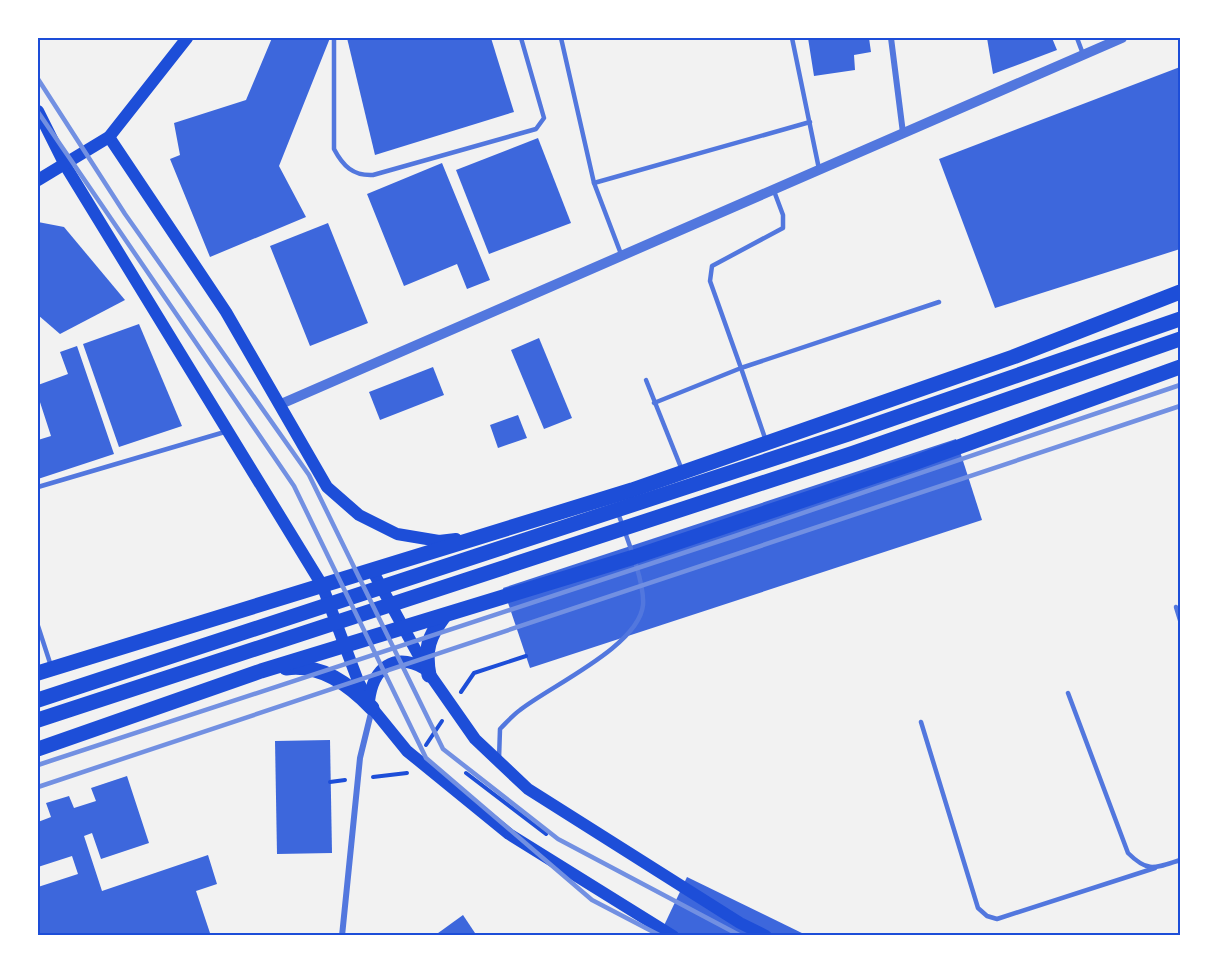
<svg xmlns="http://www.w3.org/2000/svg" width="1218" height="973" viewBox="0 0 1218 973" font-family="Inter,sans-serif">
  <rect width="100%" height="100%" fill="#f2f2f2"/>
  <g fill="#3d67dc">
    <polygon points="272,38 330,38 279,166 306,217 210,257 170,159 180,155 174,123 246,100"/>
    <polygon points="347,38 491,38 514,112 375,155"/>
    <polygon points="808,38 869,38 871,52 854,55 855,70 814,76"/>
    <polygon points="987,38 1052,38 1057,50 993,74"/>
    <polygon points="1180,67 1180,249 995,308 939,159"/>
    <polygon points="538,138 571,223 489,254 456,170"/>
    <polygon points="442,163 490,280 467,289 457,264 404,286 367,194"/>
    <polygon points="38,222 64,227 125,300 60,334 38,315"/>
    <polygon points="328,223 368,323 310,346 270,246"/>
    <polygon points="139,324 182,426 119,447 83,344"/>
    <polygon points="539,338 572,418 544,429 511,350"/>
    <polygon points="77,346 114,454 38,479 38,440 51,436 38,396 38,385 68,374 60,352"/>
    <polygon points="433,367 444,395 380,420 369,392"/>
    <polygon points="518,415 527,438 498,448 490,425"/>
    <polygon points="956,439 982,520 530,668 503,588"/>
    <polygon points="330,740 332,853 277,854 275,741"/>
    <polygon points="127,776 149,843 101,859 92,833 84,836 102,891 208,855 217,884 196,891 211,936 38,936 38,887 78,874 72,856 38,867 38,822 51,817 46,803 69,796 74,808 96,801 91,788"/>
    <polygon points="687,877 808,936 659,936"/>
    <polygon points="463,915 477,936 434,936"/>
  </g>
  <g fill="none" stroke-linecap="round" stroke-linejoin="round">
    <g stroke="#1d4ed8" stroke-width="4">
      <polyline points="461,692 474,673 526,656"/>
      <polyline points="426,745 442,721"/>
      <polyline points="466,773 546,834"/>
      <polyline points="373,777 407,773"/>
      <polyline points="330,782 345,780"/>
    </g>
    <g stroke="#5277de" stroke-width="4.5">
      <path d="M334,38v111c9,17 19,27 39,26l163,-46 8,-11 -23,-80"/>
      <polyline points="561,38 594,183 621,254"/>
      <polyline points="792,38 819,169"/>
      <polyline points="1077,38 1083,54"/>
      <polyline points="594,183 810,122"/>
      <polyline points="646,380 682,470"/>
      <polyline points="654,403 741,368 710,281 712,266 783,228 783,215 774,191"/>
      <polyline points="766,441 741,368 939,302"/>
      <polyline points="38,487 228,431"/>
      <polyline points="1176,607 1180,620"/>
      <polyline points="38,626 51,666"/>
      <path d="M1068,693l60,160c20,20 27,15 52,7"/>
      <polyline points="921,722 978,908 987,916 997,919 1155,868"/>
      <path d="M499,759l1,-30c7,-7 13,-14 20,-19 30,-24 119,-64 123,-105 2,-22 -17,-70 -25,-92"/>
    </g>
    <g stroke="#5277de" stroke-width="6">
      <polyline points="891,38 903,133"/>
      <polyline points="342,936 360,758 372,709"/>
    </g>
    <polyline stroke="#5277de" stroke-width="10" points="281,404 1122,38"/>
    <g stroke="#1d4ed8" stroke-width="12">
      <polyline points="38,111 65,165 322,585 358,681 372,708 407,751 509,834 673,936"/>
      <polyline points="109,137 226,312 327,487 359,515 397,534 439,541 456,539"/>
      <polyline points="38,180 109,137 187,38"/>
      <polyline points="372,570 426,669 475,739 528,789 740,923 766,936"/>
      <path d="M369,701c4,-33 25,-50 56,-32"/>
    </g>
    <g stroke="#1d4ed8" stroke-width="15">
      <path d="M286,668c34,-5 64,17 86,40"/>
      <polyline points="38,673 632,490 1013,357 1180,292"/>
      <path d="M429,675c-5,-25 0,-39 15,-59"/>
      <polyline points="38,700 848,434 1180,319"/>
      <polyline points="38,720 854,453 1180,339"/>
      <polyline points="38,749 261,671 634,557 914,463 1180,367"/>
    </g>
    <g stroke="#7290e2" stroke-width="4.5">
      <polyline points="38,79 125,214 309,475 443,749 558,839 741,936"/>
      <polyline points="38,112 294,486 426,758 592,900 661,936"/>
      <polyline points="38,765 735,536 1180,385"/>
      <polyline points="38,787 1180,406"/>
    </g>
  </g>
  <rect width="1218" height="973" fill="none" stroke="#ffffff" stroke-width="78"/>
  <rect x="39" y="39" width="1140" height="895" fill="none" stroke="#1d4ed8" stroke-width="2"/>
</svg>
